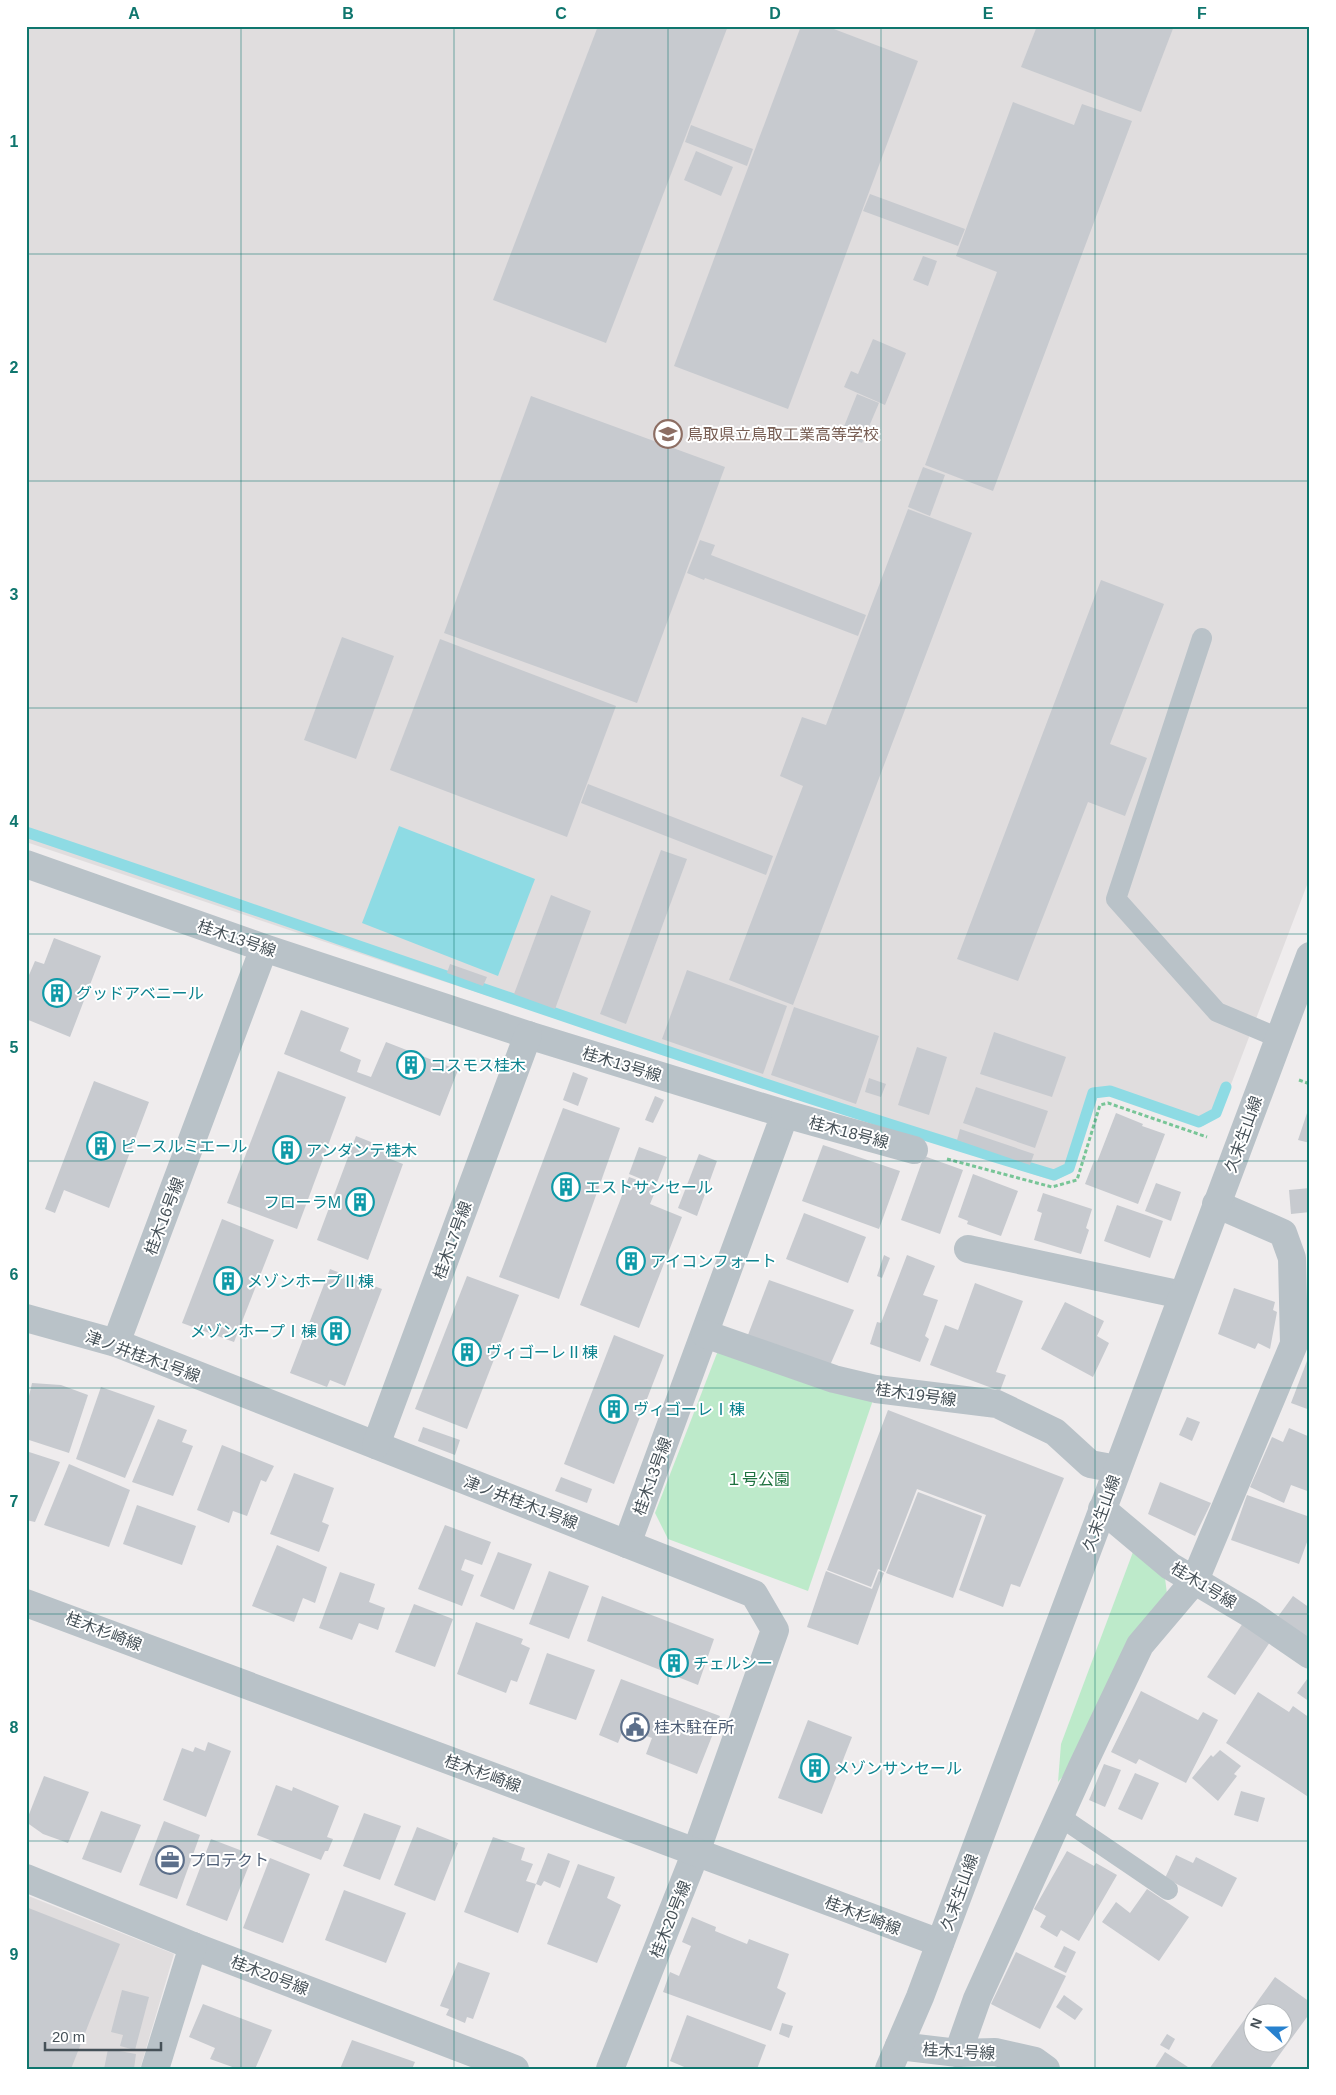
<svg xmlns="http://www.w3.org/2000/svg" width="1336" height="2095" viewBox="0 0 1336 2095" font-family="Arial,'Noto Sans JP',sans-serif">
  <rect width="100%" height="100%" fill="#efeced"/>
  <g fill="#e0ddde">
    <polygon points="26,26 1310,26 1310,877 1219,1116 1203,1126 1110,1096 1096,1098 1073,1172 1054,1181 424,975 26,842"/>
    <polygon points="26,1895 174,1954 140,2069 26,2069"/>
  </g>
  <g fill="#bdeaca">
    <polygon points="719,1348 873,1400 808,1591 668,1539 655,1513"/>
    <polygon points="1133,1552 1165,1578 1167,1594 1070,1768 1058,1782 1061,1744"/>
  </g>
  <polygon fill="#8edbe4" points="399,826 535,879 498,976 362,923"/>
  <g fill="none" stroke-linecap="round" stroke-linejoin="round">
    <path stroke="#8edbe4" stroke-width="11" d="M26,832c342,115 682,239 1028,343l15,-7 24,-75 17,-2 89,31 17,-9 10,-26"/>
  </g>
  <g fill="#c7cacf" fill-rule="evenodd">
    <polygon points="598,26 728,26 606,343 493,300"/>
    <polygon points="801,26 826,26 918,61 788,409 674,366"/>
    <polygon points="1037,26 1174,26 1141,112 1021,67"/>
    <polygon points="1013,102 1074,125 1082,104 1132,121 993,491 925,465 997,272 956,256"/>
    <polygon points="691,125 753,149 747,166 685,142"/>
    <polygon points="696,151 733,167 721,196 684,180"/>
    <polygon points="870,194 965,229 958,246 863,211"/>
    <polygon points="923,256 937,261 928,286 913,280"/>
    <polygon points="873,339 906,353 885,405 844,387 851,371 858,374"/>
    <polygon points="857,394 879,403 862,443 841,434"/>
    <polygon points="531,396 725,467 637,703 444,633"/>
    <polygon points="923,467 945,475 930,516 908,507"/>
    <polygon points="908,509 972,533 793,1005 729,980 803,786 780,776 802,717 826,725"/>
    <polygon points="700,540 715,545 711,555 866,615 858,636 705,578 704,580 687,573"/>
    <polygon points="1101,580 1164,604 1110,744 1147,758 1125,816 1088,802 1018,981 957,959"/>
    <polygon points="342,637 394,656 356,759 304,740"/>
    <polygon points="440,639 616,706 567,837 390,770"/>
    <polygon points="588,784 773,856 766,875 581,803"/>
    <polygon points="661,850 687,859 626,1024 600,1014"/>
    <polygon points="551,895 591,911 555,1009 514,994"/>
    <polygon points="54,938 101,956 70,1037 26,1019 28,1005 26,1004 26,982 35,961 44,964"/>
    <polygon points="450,964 487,977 483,986 447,973"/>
    <polygon points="687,970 787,1006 763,1074 662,1039"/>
    <polygon points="794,1007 879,1036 856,1104 771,1075"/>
    <polygon points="301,1010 349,1028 340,1051 361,1060 357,1072 371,1077 386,1042 458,1070 440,1116 284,1054"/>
    <polygon points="994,1032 1066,1057 1052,1097 980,1074"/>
    <polygon points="917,1047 947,1057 929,1115 898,1105"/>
    <polygon points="278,1071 346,1097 297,1229 227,1203"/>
    <polygon points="573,1072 588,1078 578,1106 563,1100"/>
    <polygon points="869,1078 886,1084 881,1097 865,1092"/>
    <polygon points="94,1081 149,1102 109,1208 64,1190 55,1213 45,1209"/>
    <polygon points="976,1087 1048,1111 1035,1148 963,1123"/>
    <polygon points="655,1096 664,1100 653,1123 645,1120"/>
    <polygon points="1310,1104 1310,1143 1298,1140"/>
    <polygon points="563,1108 620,1128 559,1299 499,1277"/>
    <polygon points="1116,1113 1143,1124 1142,1126 1165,1134 1138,1204 1085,1184 1094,1161 1097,1162"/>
    <polygon points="960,1129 1034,1154 1030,1165 957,1140"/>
    <polygon points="356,1136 391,1150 388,1158 403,1164 368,1260 317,1240"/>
    <polygon points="823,1145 900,1171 879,1229 802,1201"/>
    <polygon points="639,1147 667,1157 656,1185 629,1174"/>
    <polygon points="699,1154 717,1161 697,1216 678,1208"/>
    <polygon points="924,1156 963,1170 940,1234 901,1220"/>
    <polygon points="973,1174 1018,1191 1001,1236 967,1224 968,1221 958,1217"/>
    <polygon points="629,1177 657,1187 650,1204 682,1217 639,1328 580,1305"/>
    <polygon points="1156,1183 1181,1192 1171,1221 1145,1211"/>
    <polygon points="1310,1188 1310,1212 1291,1214 1289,1190"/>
    <polygon points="1043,1193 1092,1209 1086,1228 1089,1230 1081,1254 1034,1240 1042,1213 1037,1211"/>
    <polygon points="1117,1205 1163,1221 1150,1258 1104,1241"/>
    <polygon points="804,1213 866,1237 848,1283 786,1259"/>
    <polygon points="222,1219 274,1240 234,1342 182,1323"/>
    <polygon points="884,1255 890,1258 882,1278 877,1276"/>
    <polygon points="907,1255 935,1266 923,1295 938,1300 925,1336 929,1339 920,1362 870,1344 877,1322 881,1323"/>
    <polygon points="330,1269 382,1289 345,1386 330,1380 327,1387 290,1373"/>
    <polygon points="467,1276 519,1295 467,1429 415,1409"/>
    <polygon points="769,1280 854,1310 828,1370 746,1340"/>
    <polygon points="975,1283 1023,1301 996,1372 1006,1375 1000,1391 930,1365 945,1325 958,1330"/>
    <polygon points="1234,1288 1275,1302 1273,1310 1277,1312 1270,1349 1258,1343 1255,1349 1218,1334"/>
    <polygon points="1065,1302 1104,1321 1097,1336 1109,1343 1093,1377 1041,1349"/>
    <polygon points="614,1335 664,1355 614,1484 564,1464"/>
    <polygon points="1310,1353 1310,1410 1291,1403"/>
    <polygon points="32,1383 61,1385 88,1395 69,1453 26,1439 26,1409"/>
    <polygon points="101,1387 155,1406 125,1478 76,1459"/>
    <polygon points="888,1410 1064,1478 1020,1587 1011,1584 1003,1607 959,1590 986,1515 917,1489 885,1572 878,1569 871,1587 827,1570"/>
    <polygon points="1187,1417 1200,1422 1192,1441 1179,1435"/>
    <polygon points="158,1419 187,1430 182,1442 193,1446 173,1496 132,1482"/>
    <polygon points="423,1427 460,1440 455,1455 418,1441"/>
    <polygon points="1289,1428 1310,1437 1310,1492 1291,1485 1284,1503 1250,1487 1272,1437 1283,1442"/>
    <polygon points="222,1445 274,1466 266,1482 261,1480 247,1516 233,1511 229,1523 197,1510"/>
    <polygon points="26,1451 60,1462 35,1522 26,1520"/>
    <polygon points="69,1464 130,1490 109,1547 44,1525"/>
    <polygon points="294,1473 334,1488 322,1522 329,1525 319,1552 270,1534"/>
    <polygon points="561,1477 592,1489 587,1503 555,1491"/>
    <polygon points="1160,1482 1211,1503 1195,1536 1148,1514"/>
    <polygon points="918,1492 982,1516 953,1598 886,1573"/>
    <polygon points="1247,1495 1310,1517 1310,1534 1299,1564 1231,1540"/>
    <polygon points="137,1505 196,1526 182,1565 123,1544"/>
    <polygon points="445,1525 491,1542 482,1565 465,1559 461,1570 474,1575 462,1606 418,1589"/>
    <polygon points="277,1545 327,1567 315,1603 303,1598 294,1622 252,1606"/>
    <polygon points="498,1552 532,1564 514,1610 480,1596"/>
    <polygon points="549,1571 589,1586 569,1639 529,1624"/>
    <polygon points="826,1571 872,1589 879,1571 884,1573 858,1645 807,1627"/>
    <polygon points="340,1572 375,1584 369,1602 385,1608 378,1630 359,1623 352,1640 319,1628"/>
    <polygon points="602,1596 714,1639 698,1685 587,1641"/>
    <polygon points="1293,1596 1310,1608 1310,1642 1277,1618"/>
    <polygon points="414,1604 453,1619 435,1667 395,1652"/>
    <polygon points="476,1622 523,1639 521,1644 530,1648 517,1682 511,1680 506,1693 457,1674"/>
    <polygon points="1243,1623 1270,1642 1235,1695 1207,1677"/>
    <polygon points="547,1653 595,1670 576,1720 529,1704"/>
    <polygon points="1310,1675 1310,1702 1297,1693"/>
    <polygon points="621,1679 720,1716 697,1774 646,1754 652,1738 624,1728 618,1743 599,1735"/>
    <polygon points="1141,1691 1198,1720 1203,1712 1218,1720 1186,1783 1139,1759 1136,1764 1111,1752"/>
    <polygon points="1258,1692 1289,1712 1293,1706 1310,1718 1310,1798 1226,1743"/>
    <polygon points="808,1720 852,1737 822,1814 778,1798"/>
    <polygon points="208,1742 231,1751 206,1817 163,1800 182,1748 193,1752 195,1747 205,1751"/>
    <polygon points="1220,1750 1241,1766 1234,1774 1237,1776 1218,1801 1192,1778 1211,1755 1213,1757"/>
    <polygon points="1104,1764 1121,1770 1105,1807 1089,1800"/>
    <polygon points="1135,1773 1159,1783 1142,1820 1118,1809"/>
    <polygon points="44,1776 89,1792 68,1843 43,1834 26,1822"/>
    <polygon points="276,1785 292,1791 293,1787 339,1806 327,1837 333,1839 328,1851 325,1851 321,1860 257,1835"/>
    <polygon points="1241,1791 1265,1798 1258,1822 1234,1815"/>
    <polygon points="101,1811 141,1825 121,1873 82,1859"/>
    <polygon points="364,1813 401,1826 380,1880 343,1866"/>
    <polygon points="164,1821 200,1835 177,1899 139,1885"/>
    <polygon points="417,1827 458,1843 435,1901 394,1885"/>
    <polygon points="493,1837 525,1848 521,1860 533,1864 526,1881 536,1884 518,1933 464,1912"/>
    <polygon points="211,1839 253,1855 227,1921 186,1905"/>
    <polygon points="1067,1851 1094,1866 1096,1863 1117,1875 1079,1941 1061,1930 1057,1937 1040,1927 1046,1916 1034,1909"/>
    <polygon points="548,1853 570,1861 560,1888 544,1881 541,1886 536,1884"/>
    <polygon points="1176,1855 1193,1863 1196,1857 1237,1878 1222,1907 1165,1878"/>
    <polygon points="270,1858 310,1874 283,1943 243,1928"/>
    <polygon points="578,1864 615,1877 607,1898 621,1905 597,1963 547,1944"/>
    <polygon points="1147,1889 1189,1917 1159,1961 1102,1922 1116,1902 1130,1913"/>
    <polygon points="344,1890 406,1913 386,1963 325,1940"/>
    <polygon points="26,1907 120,1944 71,2069 26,2069"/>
    <polygon points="692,1917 716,1927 715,1931 747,1944 749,1939 789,1954 777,1988 786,1993 771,2031 663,1992 670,1972 679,1976 691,1946 682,1942"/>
    <polygon points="1064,1946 1076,1952 1066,1973 1054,1967"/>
    <polygon points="1016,1952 1066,1976 1040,2029 991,2004"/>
    <polygon points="458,1962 490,1973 473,2019 467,2017 465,2023 446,2015 449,2009 440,2006"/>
    <path d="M1275,1977l35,25v11l-41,56h-60zM1254,2012h30v30h-30z"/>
    <polygon points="122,1990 149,1997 135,2050 120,2046 123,2035 111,2032"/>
    <polygon points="1064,1995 1083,2009 1075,2020 1056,2007"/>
    <polygon points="203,2004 272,2030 255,2069 238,2069 210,2059 215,2048 189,2037"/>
    <polygon points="687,2015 766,2045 757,2069 689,2069 670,2061"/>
    <polygon points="782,2023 793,2026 789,2038 779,2034"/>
    <polygon points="1167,2034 1175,2039 1169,2050 1160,2045"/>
    <polygon points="352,2040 415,2062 412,2069 340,2069"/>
    <polygon points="108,2049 136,2054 134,2069 104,2069"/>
    <polygon points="1165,2052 1191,2069 1154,2069"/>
  </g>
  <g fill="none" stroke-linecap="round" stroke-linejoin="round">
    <g stroke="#78c597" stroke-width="3" stroke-dasharray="4 2.5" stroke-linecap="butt">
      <polyline points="1299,1080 1310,1084"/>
      <polyline points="947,1159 1052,1187 1077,1180 1100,1105 1108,1103 1207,1137"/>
    </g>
    <g stroke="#b9c2c8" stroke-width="20">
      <polyline points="1202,638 1116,899 1217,1012 1279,1038"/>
      <polyline points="1059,1816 1168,1890"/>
    </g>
    <g stroke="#b9c2c8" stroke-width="28">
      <polyline points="26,864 264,948 528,1035 785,1114 627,1544"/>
      <polyline points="785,1114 914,1150"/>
      <polyline points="968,1249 1182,1295"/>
      <polyline points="26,1318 116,1343 754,1594 775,1630 696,1852 610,2069"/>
      <polyline points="705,1334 834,1379 876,1389 997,1404 1055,1432 1090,1464 1117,1469"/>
      <polyline points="116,1343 264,948"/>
      <polyline points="376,1445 528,1035"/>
      <polyline points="1102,1509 1170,1566 1249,1613 1310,1655"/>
      <polyline points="26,1878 193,1946 515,2069"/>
      <polyline points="899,2046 958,2053 995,2052 1035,2061 1046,2069"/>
      <polyline points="958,2053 977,1999 1082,1767 1140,1645 1195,1580 1294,1344 1292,1258 1283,1233 1216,1204"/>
      <polyline points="155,2069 193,1946"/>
    </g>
    <g stroke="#b9c2c8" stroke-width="28">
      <polyline points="26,1603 940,1943"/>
      <polyline points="889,2069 920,1997 1310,956"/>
    </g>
  </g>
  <path fill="none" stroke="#0f766e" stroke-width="1" stroke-opacity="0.55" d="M241,26v2043M454,26v2043M668,26v2043M881,26v2043M1095,26v2043M26,254h1284M26,481h1284M26,708h1284M26,934h1284M26,1161h1284M26,1388h1284M26,1614h1284M26,1841h1284"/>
  <defs>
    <symbol id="school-ring" viewBox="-11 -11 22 22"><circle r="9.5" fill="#fff" stroke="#8d6e63" stroke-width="1.5"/><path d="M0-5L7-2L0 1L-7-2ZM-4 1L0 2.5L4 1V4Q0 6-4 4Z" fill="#8d6e63"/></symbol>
    <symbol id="building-ring" viewBox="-11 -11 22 22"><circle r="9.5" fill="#fff" stroke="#0f9aa8" stroke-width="1.5"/><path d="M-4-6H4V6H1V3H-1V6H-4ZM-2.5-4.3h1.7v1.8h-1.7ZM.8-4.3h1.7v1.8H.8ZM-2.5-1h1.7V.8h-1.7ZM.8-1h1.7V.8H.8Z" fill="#0f9aa8"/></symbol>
    <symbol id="civic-ring" viewBox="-11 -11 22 22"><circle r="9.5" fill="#fff" stroke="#5c6f8a" stroke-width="1.5"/><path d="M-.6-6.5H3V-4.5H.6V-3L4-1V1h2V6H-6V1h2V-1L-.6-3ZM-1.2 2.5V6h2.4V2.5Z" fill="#5c6f8a"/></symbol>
    <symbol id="office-ring" viewBox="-11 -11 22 22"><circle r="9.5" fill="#fff" stroke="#5c6f8a" stroke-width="1.5"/><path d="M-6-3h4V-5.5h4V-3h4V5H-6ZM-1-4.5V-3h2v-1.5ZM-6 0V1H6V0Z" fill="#5c6f8a"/></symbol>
  </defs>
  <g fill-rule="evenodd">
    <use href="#school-ring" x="652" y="418" width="32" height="32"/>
    <use href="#building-ring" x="41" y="977" width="32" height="32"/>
    <use href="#building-ring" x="395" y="1049" width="32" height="32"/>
    <use href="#building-ring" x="85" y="1130" width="32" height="32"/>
    <use href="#building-ring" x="271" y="1134" width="32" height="32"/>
    <use href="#building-ring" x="550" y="1171" width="32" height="32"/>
    <use href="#building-ring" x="344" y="1186" width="32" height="32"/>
    <use href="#building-ring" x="615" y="1245" width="32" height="32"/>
    <use href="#building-ring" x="212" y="1265" width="32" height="32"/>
    <use href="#building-ring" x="320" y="1315" width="32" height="32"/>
    <use href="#building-ring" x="451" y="1336" width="32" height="32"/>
    <use href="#building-ring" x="598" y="1393" width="32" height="32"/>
    <use href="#building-ring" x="658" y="1647" width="32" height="32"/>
    <use href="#civic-ring" x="619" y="1711" width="32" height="32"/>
    <use href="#building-ring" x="799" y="1752" width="32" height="32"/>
    <use href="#office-ring" x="154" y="1844" width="32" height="32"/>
  </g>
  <g text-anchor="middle" stroke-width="4" stroke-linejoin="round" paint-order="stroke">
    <g font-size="16" fill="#785e54" stroke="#fff" text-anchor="start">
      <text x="687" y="440">鳥取県立鳥取工業高等学校</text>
    </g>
    <g font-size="16" fill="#465158" stroke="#fff">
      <text transform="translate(237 938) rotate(19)" y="6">桂木13号線</text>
      <text transform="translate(622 1064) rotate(17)" y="6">桂木13号線</text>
      <text transform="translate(849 1132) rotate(15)" y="6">桂木18号線</text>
      <text transform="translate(1243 1134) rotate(-70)" y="6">久末生山線</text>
      <text transform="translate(164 1216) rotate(-69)" y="6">桂木16号線</text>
      <text transform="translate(452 1240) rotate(-70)" y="6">桂木17号線</text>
      <text transform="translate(143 1356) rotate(20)" y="6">津ノ井桂木1号線</text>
      <text transform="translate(916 1394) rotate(8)" y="6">桂木19号線</text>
      <text transform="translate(652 1476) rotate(-70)" y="6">桂木13号線</text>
      <text transform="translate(521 1502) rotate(21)" y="6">津ノ井桂木1号線</text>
      <text transform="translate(1101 1513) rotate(-70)" y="6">久末生山線</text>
      <text transform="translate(1204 1585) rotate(31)" y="6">桂木1号線</text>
      <text transform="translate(104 1631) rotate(21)" y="6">桂木杉崎線</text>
      <text transform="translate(483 1773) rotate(20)" y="6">桂木杉崎線</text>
      <text transform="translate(959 1892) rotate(-70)" y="6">久末生山線</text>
      <text transform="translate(863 1915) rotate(21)" y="6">桂木杉崎線</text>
      <text transform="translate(670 1919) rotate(-68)" y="6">桂木20号線</text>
      <text transform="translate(270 1975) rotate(21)" y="6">桂木20号線</text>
      <text transform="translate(959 2051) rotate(3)" y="6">桂木1号線</text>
    </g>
    <g font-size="16" fill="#0d838f" stroke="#fff" text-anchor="start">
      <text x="76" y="999">グッドアベニール</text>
      <text x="430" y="1071">コスモス桂木</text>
      <text x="120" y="1152">ピースルミエール</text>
      <text x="306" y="1156">アンダンテ桂木</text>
      <text x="585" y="1193">エストサンセール</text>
      <text x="341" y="1208" text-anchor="end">フローラM</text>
      <text x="650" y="1267">アイコンフォート</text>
      <text x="247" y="1287">メゾンホープⅡ棟</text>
      <text x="317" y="1337" text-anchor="end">メゾンホープⅠ棟</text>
      <text x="486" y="1358">ヴィゴーレⅡ棟</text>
      <text x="633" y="1415">ヴィゴーレⅠ棟</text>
      <text x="693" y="1669">チェルシー</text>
      <text x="834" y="1774">メゾンサンセール</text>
    </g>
    <g font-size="16" fill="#1e723f" stroke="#fff">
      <text x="758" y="1485">１号公園</text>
    </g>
    <g font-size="16" fill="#4e5e75" stroke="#fff" text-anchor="start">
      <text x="654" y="1733">桂木駐在所</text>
      <text x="189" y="1866">プロテクト</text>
    </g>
  </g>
  <rect width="1336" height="2095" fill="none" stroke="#ffffff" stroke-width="55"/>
  <g transform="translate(1268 2028) rotate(291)"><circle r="24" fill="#ffffff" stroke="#b5b9bc"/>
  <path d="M0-4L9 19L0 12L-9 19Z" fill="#2781ce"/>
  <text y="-8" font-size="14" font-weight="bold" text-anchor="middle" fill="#465158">N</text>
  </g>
  <path d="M45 2042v8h116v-8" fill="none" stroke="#465158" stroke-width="2.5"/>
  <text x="52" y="2042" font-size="15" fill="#465158" stroke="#ffffff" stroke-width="4" paint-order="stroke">20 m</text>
  <rect x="28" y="28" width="1280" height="2040" fill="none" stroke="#0f766e" stroke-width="2"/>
  <g font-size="16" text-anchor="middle" font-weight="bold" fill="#0f766e">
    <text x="134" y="19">A</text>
    <text x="348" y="19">B</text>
    <text x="561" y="19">C</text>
    <text x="775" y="19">D</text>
    <text x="988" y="19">E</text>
    <text x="1202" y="19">F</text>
    <text x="14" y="147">1</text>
    <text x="14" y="373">2</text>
    <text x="14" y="600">3</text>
    <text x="14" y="827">4</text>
    <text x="14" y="1053">5</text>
    <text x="14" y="1280">6</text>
    <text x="14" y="1507">7</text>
    <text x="14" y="1733">8</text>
    <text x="14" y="1960">9</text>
  </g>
</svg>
